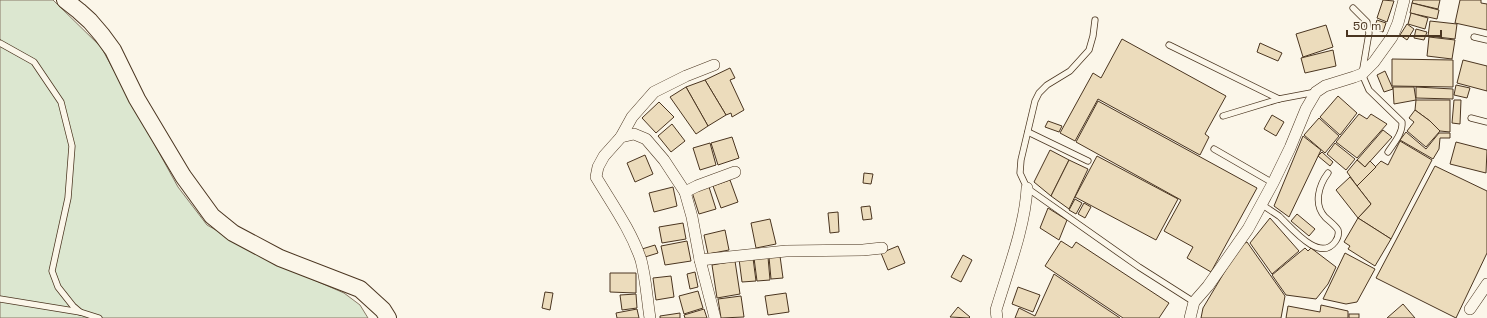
<svg xmlns="http://www.w3.org/2000/svg" width="1487" height="318" viewBox="0 0 1487 318" font-family="'Space Grotesk',sans-serif">
  <rect width="100%" height="100%" fill="#fbf6e9"/>
  <polygon fill="#dce7d0" stroke="#887966" points="0,0 53,0 101,47 178,187 207,225 275,263 344,293 360,305 368,318 0,318"/>
  <g fill="#ecdcbc" stroke="#4a3520">
    <polygon points="1383,0 1394,1 1387,22 1377,18"/>
    <polygon points="1413,0 1440,0 1438,9 1412,3"/>
    <polygon points="1460,0 1481,0 1481,3 1487,4 1487,30 1455,23"/>
    <polygon points="1412,3 1439,10 1437,19 1410,13"/>
    <polygon points="1411,13 1428,18 1425,29 1408,24"/>
    <polygon points="1377,20 1386,23 1383,32 1374,29"/>
    <polygon points="1430,21 1457,24 1455,39 1428,36"/>
    <polygon points="1407,24 1414,29 1407,40 1400,35"/>
    <polygon points="1326,25 1333,47 1303,57 1296,34"/>
    <polygon points="1416,29 1427,32 1424,40 1414,38"/>
    <polygon points="1429,37 1455,40 1452,59 1427,56"/>
    <polygon points="1122,39 1226,96 1205,134 1209,137 1200,155 1098,99 1075,141 1060,133 1093,73 1101,78"/>
    <polygon points="1260,43 1282,53 1278,61 1257,52"/>
    <polygon points="1333,50 1336,66 1305,73 1301,58"/>
    <polygon points="1392,59 1453,60 1453,87 1392,86"/>
    <polygon points="1463,60 1487,66 1487,91 1457,83"/>
    <polygon points="730,68 735,78 730,80 744,110 732,117 731,113 726,115 705,80"/>
    <polygon points="1385,71 1393,89 1384,92 1377,75"/>
    <polygon points="705,80 726,115 708,126 686,87"/>
    <polygon points="1456,85 1470,88 1467,98 1454,95"/>
    <polygon points="686,87 708,126 696,134 670,97"/>
    <polygon points="1393,87 1414,87 1416,100 1394,104"/>
    <polygon points="1416,87 1453,89 1453,99 1416,98"/>
    <polygon points="1338,96 1357,113 1340,135 1320,117"/>
    <polygon points="1416,100 1450,100 1450,132 1440,131 1430,121 1415,110"/>
    <polygon points="1454,100 1461,100 1460,124 1452,123"/>
    <polygon points="1098,101 1257,188 1211,272 1187,258 1193,247 1164,231 1181,200 1076,142"/>
    <polygon points="659,102 674,117 656,133 642,118"/>
    <polygon points="1415,110 1430,121 1440,131 1426,147 1407,131 1414,122 1409,118"/>
    <polygon points="1359,114 1367,119 1371,114 1387,124 1357,158 1336,142"/>
    <polygon points="1272,115 1284,122 1276,136 1264,129"/>
    <polygon points="1319,118 1339,136 1325,153 1304,135"/>
    <polygon points="1048,121 1062,126 1059,132 1045,127"/>
    <polygon points="672,124 685,141 671,152 658,136"/>
    <polygon points="1383,130 1392,137 1365,167 1357,160"/>
    <polygon points="1406,132 1426,149 1439,133 1450,133 1450,138 1440,138 1439,149 1433,159 1400,140"/>
    <polygon points="1303,136 1321,150 1289,217 1274,206"/>
    <polygon points="732,137 739,158 718,165 711,143"/>
    <polygon points="1400,141 1432,160 1391,239 1358,218 1371,204 1357,186 1381,161 1388,165"/>
    <polygon points="1456,142 1487,150 1486,173 1450,164"/>
    <polygon points="710,143 716,165 700,170 693,148"/>
    <polygon points="1335,143 1355,159 1346,170 1327,154"/>
    <polygon points="1050,150 1069,160 1051,196 1034,182"/>
    <polygon points="1322,152 1333,162 1330,166 1318,156"/>
    <polygon points="645,155 653,174 635,182 627,163"/>
    <polygon points="1097,156 1178,199 1156,240 1075,197"/>
    <polygon points="1069,160 1088,169 1069,209 1051,196"/>
    <polygon points="1357,160 1365,167 1370,161 1376,167 1357,186 1347,172"/>
    <polygon points="1435,166 1487,191 1487,253 1456,318 1376,278"/>
    <polygon points="864,173 873,174 871,184 863,183"/>
    <polygon points="1350,177 1371,204 1358,218 1336,190"/>
    <polygon points="730,180 738,202 721,208 713,186"/>
    <polygon points="673,187 677,206 654,212 649,193"/>
    <polygon points="709,187 716,209 699,214 692,192"/>
    <polygon points="1075,199 1082,203 1076,214 1069,210"/>
    <polygon points="1084,203 1091,207 1085,218 1078,214"/>
    <polygon points="870,206 872,219 863,220 861,207"/>
    <polygon points="1048,208 1067,220 1059,240 1040,228"/>
    <polygon points="838,212 839,232 830,233 828,213"/>
    <polygon points="1297,214 1315,229 1309,236 1291,221"/>
    <polygon points="1270,218 1299,251 1272,274 1250,243"/>
    <polygon points="1358,218 1391,239 1375,266 1348,249 1350,246 1344,242"/>
    <polygon points="770,219 776,244 756,248 751,223"/>
    <polygon points="683,223 686,239 662,243 659,227"/>
    <polygon points="725,230 729,250 708,254 704,235"/>
    <polygon points="687,241 691,261 665,265 661,246"/>
    <polygon points="1061,241 1072,248 1076,242 1169,303 1159,318 1123,318 1045,266"/>
    <polygon points="1247,242 1285,296 1281,318 1201,318 1203,308 1240,246"/>
    <polygon points="655,245 658,253 645,257 642,249"/>
    <polygon points="898,246 905,263 888,270 881,253"/>
    <polygon points="1305,248 1308,251 1311,248 1336,267 1328,284 1316,299 1286,295 1272,275"/>
    <polygon points="1345,253 1375,269 1357,302 1346,304 1323,299"/>
    <polygon points="963,255 972,260 961,282 951,277"/>
    <polygon points="780,256 783,278 771,279 769,257"/>
    <polygon points="768,257 770,280 757,281 754,258"/>
    <polygon points="753,258 756,281 742,282 739,259"/>
    <polygon points="735,261 740,294 717,298 712,265"/>
    <polygon points="695,272 698,287 690,289 687,274"/>
    <polygon points="610,273 636,273 636,293 610,292"/>
    <polygon points="1054,274 1120,318 1015,318 1019,308 1035,316"/>
    <polygon points="671,276 674,297 656,300 653,278"/>
    <polygon points="1018,287 1040,295 1033,312 1012,304"/>
    <polygon points="698,291 703,308 684,314 679,296"/>
    <polygon points="545,292 553,293 550,310 542,308"/>
    <polygon points="786,293 789,312 768,315 765,296"/>
    <polygon points="636,294 637,308 622,310 620,295"/>
    <polygon points="741,296 744,317 721,318 718,299"/>
    <polygon points="1403,304 1415,318 1387,318"/>
    <polygon points="1321,305 1348,311 1348,318 1286,318 1288,306 1320,312"/>
    <polygon points="958,307 970,317 969,318 950,317"/>
    <polygon points="637,309 639,318 617,318 616,313"/>
    <polygon points="704,309 707,318 685,318 684,315"/>
    <polygon points="680,313 680,318 660,318 660,316"/>
    <rect x="1349" y="314" width="10" height="4"/>
  </g>
  <g fill="none" stroke-linecap="round" stroke-linejoin="round">
    <defs>
      <g id="lane">
        <path d="M1353,8l14,14 2,11 -7,41 7,16 33,32c1,11 -8,21 -14,30"/>
        <polyline points="1095,20 1093,36 1089,50 1070,71 1047,85 1039,93 1035,101 1021,160 1020,173 1027,188 1139,267 1194,302"/>
        <polyline points="1474,37 1487,40"/>
        <polyline points="0,43 34,62 61,102 72,146 68,198 52,271 58,287 73,306 80,312"/>
        <polyline points="1169,45 1279,99"/>
        <polyline points="1223,116 1279,99 1316,92"/>
        <polyline points="1471,118 1487,122"/>
        <polyline points="1028,132 1088,161"/>
        <polyline points="1214,149 1273,183"/>
        <path d="M1261,204c6,4 12,8 18,12 12,11 40,47 56,26 3,-4 4,-8 3,-12 -3,-5 -9,-9 -13,-13 -12,-13 -6,-32 3,-44"/>
        <polyline points="0,299 80,312 99,318"/>
      </g>
      <g id="street">
        <polyline points="621,137 632,117 654,92 686,76 714,65"/>
        <polyline points="685,192 697,186 735,172"/>
        <polyline points="700,260 786,251 863,250 882,248"/>
        <polyline points="1470,309 1487,284"/>
        <path d="M650,318c-3,-19 -4,-39 -9,-58 -10,-30 -29,-56 -45,-83l2,-10 6,-11 17,-19 13,-3 12,5 18,21 21,32 7,25 8,43 15,58"/>
        <path d="M997,318l-1,-8c11,-37 29,-83 31,-122"/>
        <polyline points="1190,318 1194,302 1208,286 1248,229 1273,183 1290,148 1306,109 1316,92 1325,86 1354,77 1362,74 1374,62 1392,37 1398,23 1404,0"/>
      </g>
      <polyline id="secondary" points="65,0 79,11 90,21 102,35 113,50 137,99 183,176 212,216 233,233 280,258 360,289 383,310 388,318"/>
    </defs>
    <use href="#lane" stroke="#4a3520" stroke-width="7"/>
    <use href="#street" stroke="#4a3520" stroke-width="12"/>
    <use href="#secondary" stroke="#4a3520" stroke-width="18"/>
    <use href="#lane" stroke="#fbf6e9" stroke-width="5.5"/>
    <use href="#street" stroke="#fbf6e9" stroke-width="11"/>
    <use href="#secondary" stroke="#fbf6e9" stroke-width="16"/>
  </g>
  <path d="M1347 30v6h94v-6" fill="none" stroke="#4a3520" stroke-width="2"/>
  <text x="1353" y="30" font-size="12" fill="#4a3520" stroke="#fbf6e9" stroke-width="3" paint-order="stroke">50 m</text>
</svg>
